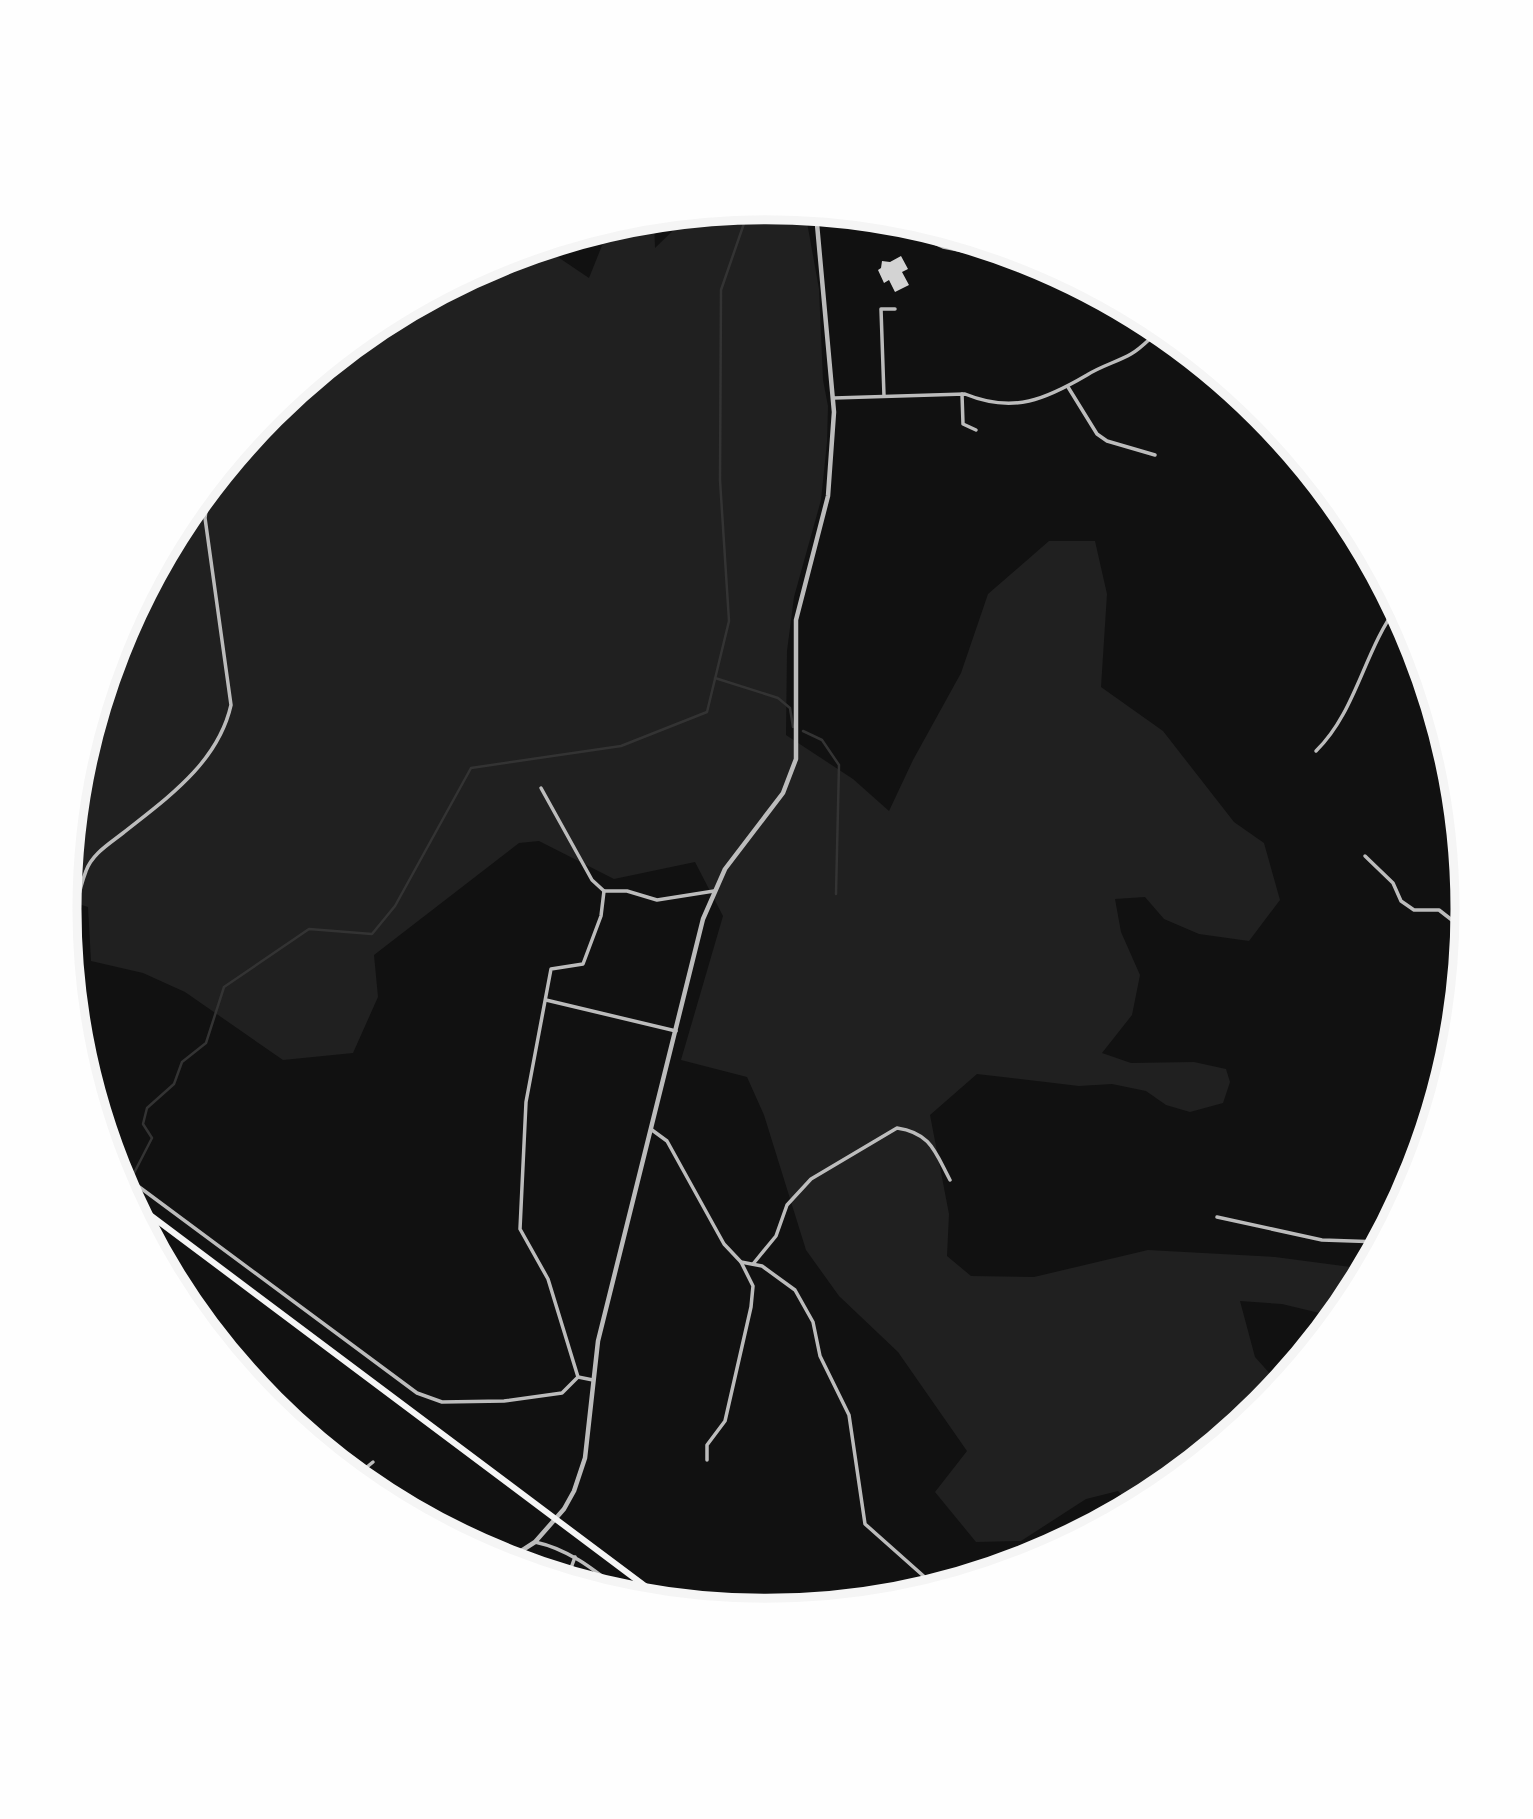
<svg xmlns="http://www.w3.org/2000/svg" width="1533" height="1819" viewBox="0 0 1533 1819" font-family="Mulish,sans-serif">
  <rect width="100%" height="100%" fill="#111"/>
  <path fill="#202020" d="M767,208l38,3 14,78 4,91 5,26 -1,36 -6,58 -27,97 -7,54 -1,84 67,44 36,32 24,-51 48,-87 27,-79 61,-53h46l12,53 -6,93 62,44 71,91 30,21 16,57 -31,41 -50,-7 -35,-15 -19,-22 -30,2 6,33 19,43 -8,40 -30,38 29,10 63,-1 32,7 4,13 -7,21 -33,9 -24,-7 -20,-14 -34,-7 -33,2 -102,-12 -47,41 19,99 -2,42 24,20 63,1 114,-27 127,7 91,12 -16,31 -14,17 -54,-13 -42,-3 15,56 25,28c-33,40 -103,97 -148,121l-14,-15 -32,8 -65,42 -45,1 -41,-50 32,-41 -69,-99 -59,-56 -33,-46 -42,-135 -17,-38 -66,-17 42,-144 -28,-54 -81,17 -75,-38 -20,2 -145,112 4,42 -25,56 -70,7 -98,-68 -42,-19 -52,-12 -3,-54 -22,-7 12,-128 40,-131 65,-122 88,-106 106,-87 121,-65 45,-14 46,31 20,-50 45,-9 1,29 34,-33z"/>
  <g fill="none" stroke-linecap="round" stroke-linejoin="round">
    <g stroke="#333" stroke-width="2.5">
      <polyline points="715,678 778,698 790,708 793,727"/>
      <polyline points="803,731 822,740 839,765 836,894"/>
      <polyline points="133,1175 152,1138 143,1124 147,1108 174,1084 182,1062 206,1043 224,987 309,929 372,934 395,906 471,768 621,746 707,712 729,621 720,480 721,290 749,209"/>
    </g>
  </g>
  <polygon fill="#d3d3d3" points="901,256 908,269 902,272 909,285 895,292 889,280 884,283 878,270 881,268 882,261 890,262"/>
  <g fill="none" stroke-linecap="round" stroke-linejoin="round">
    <g stroke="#bcbcbc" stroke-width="3.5">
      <polyline points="921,227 932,242 943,247 1046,267"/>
      <polyline points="1068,387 1097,434 1107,441 1155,455"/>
      <polyline points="962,394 963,424 976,430"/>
      <polyline points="884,396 881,309 895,309"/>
      <path d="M834,398l131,-4c49,20 81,5 122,-19 14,-9 30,-13 44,-21 11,-6 20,-17 30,-25"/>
      <path d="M1316,751c40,-39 48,-100 81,-144"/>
      <polyline points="541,788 592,880 604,891 627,891 657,900 714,891"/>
      <polyline points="1365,856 1393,883 1401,901 1414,910 1439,910 1466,931"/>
      <path d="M69,956c4,-27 7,-59 17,-85 6,-17 23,-27 37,-38 44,-35 95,-70 108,-128l-26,-187 4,-30"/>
      <polyline points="546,1000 676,1031"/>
      <polyline points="652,1130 667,1141 724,1244 741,1262 762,1266 795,1290 813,1322 820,1356 849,1415 865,1524 937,1588"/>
      <polyline points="115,1169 417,1393 442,1402 504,1401 562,1393 578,1377"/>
      <polyline points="1217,1217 1322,1240 1381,1242"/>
      <path d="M753,1264l23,-28 11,-31 24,-26 86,-51c34,5 38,24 53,52"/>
      <polyline points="593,1380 578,1377 548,1279 520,1229 526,1102 551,969 583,964 601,916 604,891"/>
      <polyline points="707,1460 707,1445 725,1421 751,1307 753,1286 741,1262"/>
      <polyline points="356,1476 373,1462"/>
      <path d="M535,1542c38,8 65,33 95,56"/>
      <polyline points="567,1579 575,1557"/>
    </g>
    <polyline stroke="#bcbcbc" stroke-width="4.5" points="507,1560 535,1542 564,1509 574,1491 585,1458 598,1341 703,919 725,869 783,793 796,759 796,620 828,496 834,412 816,213"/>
    <polyline stroke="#f5f5f5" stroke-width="6" points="130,1200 665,1601"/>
  </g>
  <path d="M0 0H1533V1819H0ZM77 909a689 689 0 1 1 1378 0a689 689 0 1 1-1378 0Z" fill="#fefefe" fill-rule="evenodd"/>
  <path fill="none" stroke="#f5f5f5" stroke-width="9" d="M77 909a689 689 0 1 1 1378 0a689 689 0 1 1-1378 0Z"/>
</svg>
